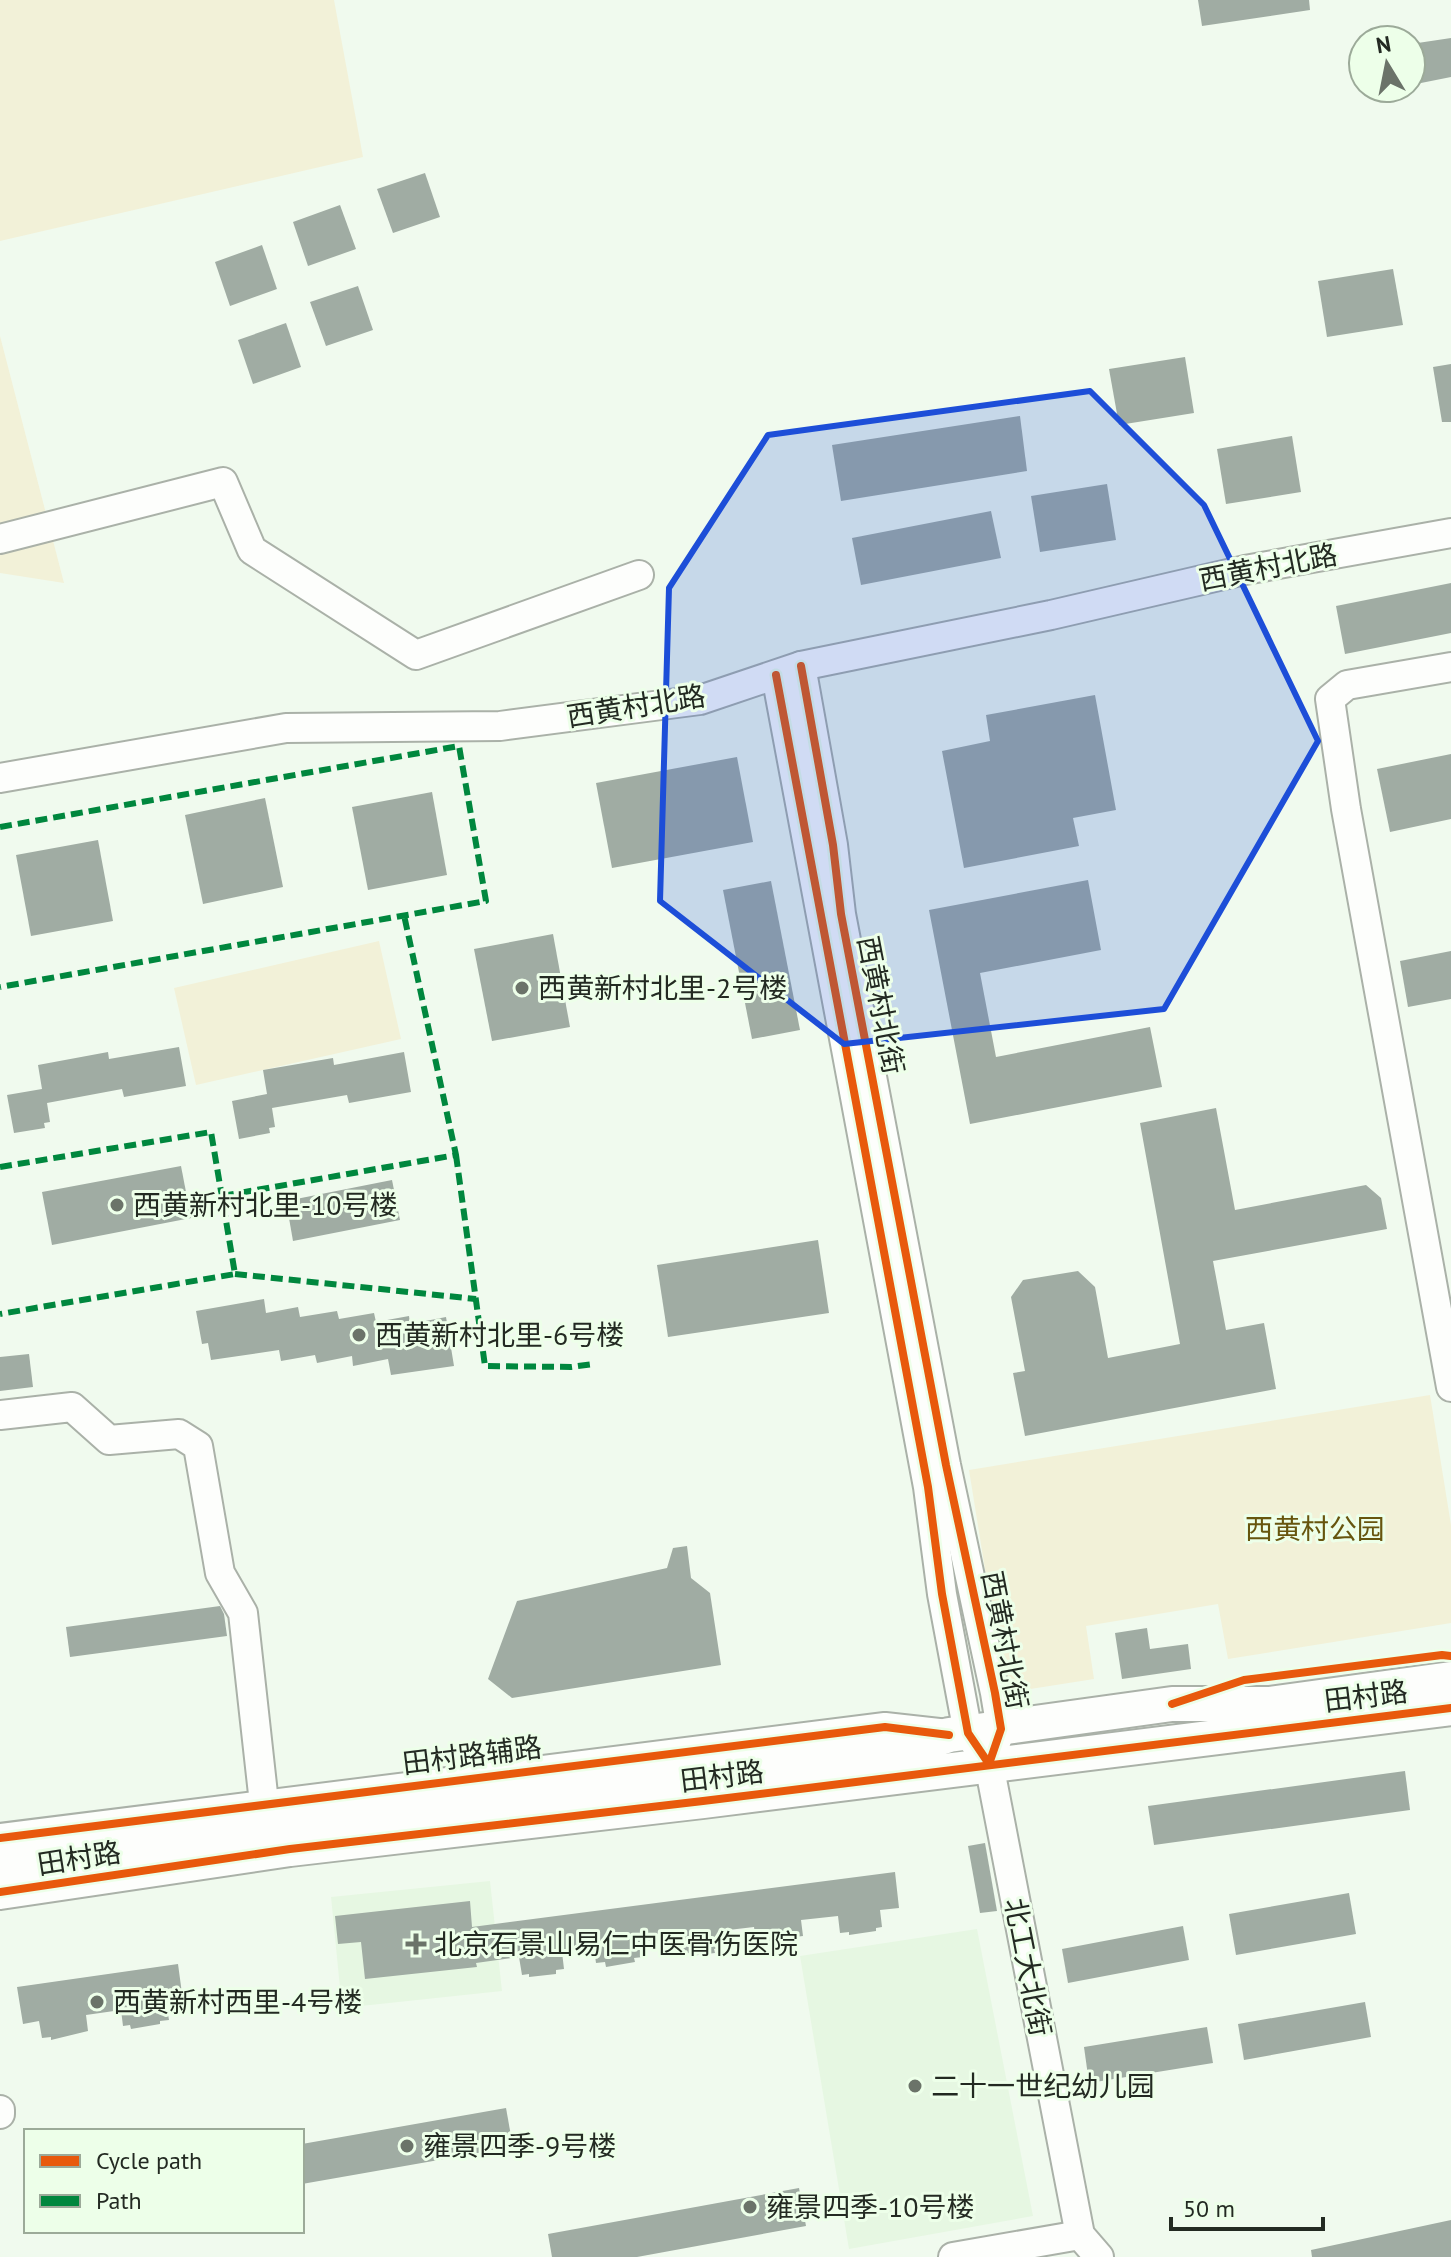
<svg xmlns="http://www.w3.org/2000/svg" width="1451" height="2257" viewBox="0 0 1451 2257" font-family="'PT Sans','Noto Sans SC',sans-serif">
  <rect width="100%" height="100%" fill="#f0faee"/>
  <g fill="#e6f7e2">
    <polygon points="490,1881 502,1991 342,2008 331,1897"/>
    <polygon points="977,1929 1033,2216 849,2249 800,1956"/>
  </g>
  <g fill="#f2f1d8">
    <polygon points="0,0 334,0 363,157 0,241"/>
    <polygon points="0,336 64,583 0,573"/>
    <polygon points="379,941 401,1039 196,1085 174,988"/>
    <polygon points="1430,1395 1451,1525 1451,1623 1228,1659 1218,1604 1086,1626 1094,1679 1005,1693 969,1470"/>
  </g>
  <g fill="#a0aca3">
    <polygon points="1198,0 1309,0 1310,10 1202,26"/>
    <polygon points="1451,38 1451,77 1411,85 1411,44"/>
    <polygon points="425,173 440,217 393,233 377,189"/>
    <polygon points="340,205 356,249 308,266 293,222"/>
    <polygon points="262,245 277,289 230,306 215,262"/>
    <polygon points="1393,269 1403,325 1327,337 1318,281"/>
    <polygon points="358,286 373,330 326,346 310,302"/>
    <polygon points="286,323 301,367 253,384 238,340"/>
    <polygon points="1185,357 1194,413 1119,425 1109,369"/>
    <polygon points="1451,364 1451,422 1442,422 1433,367"/>
    <polygon points="1020,416 1027,471 841,501 832,445"/>
    <polygon points="1292,436 1301,492 1226,504 1217,449"/>
    <polygon points="1107,484 1116,540 1040,552 1031,496"/>
    <polygon points="991,511 1001,558 861,585 852,538"/>
    <polygon points="1451,583 1451,633 1345,654 1336,606"/>
    <polygon points="1095,695 1116,810 1073,818 1079,846 964,868 942,751 990,741 986,715"/>
    <polygon points="1451,754 1451,819 1390,832 1377,769"/>
    <polygon points="737,757 753,842 612,868 596,783"/>
    <polygon points="432,792 447,875 368,890 352,807"/>
    <polygon points="265,798 283,887 203,904 185,815"/>
    <polygon points="98,840 113,921 31,936 16,855"/>
    <polygon points="1088,880 1101,950 980,973 996,1057 1150,1027 1162,1087 970,1124 929,910"/>
    <polygon points="771,881 800,1030 752,1039 723,890"/>
    <polygon points="553,934 570,1027 492,1041 474,949"/>
    <polygon points="1451,951 1451,999 1408,1007 1400,961"/>
    <polygon points="179,1047 186,1086 124,1097 122,1089 47,1103 50,1122 44,1123 45,1128 14,1133 7,1095 42,1089 38,1065 108,1052 109,1059"/>
    <polygon points="404,1052 411,1092 349,1103 347,1095 272,1108 275,1127 269,1128 270,1133 239,1139 232,1101 267,1094 263,1070 333,1058 334,1065"/>
    <polygon points="1216,1108 1235,1210 1366,1185 1381,1198 1387,1229 1213,1261 1226,1330 1264,1323 1276,1389 1025,1436 1013,1373 1025,1371 1011,1297 1023,1280 1078,1271 1095,1287 1108,1358 1180,1344 1140,1123"/>
    <polygon points="181,1166 191,1218 52,1245 42,1192"/>
    <polygon points="392,1180 400,1220 293,1241 286,1201"/>
    <polygon points="818,1240 829,1313 668,1337 657,1265"/>
    <polygon points="264,1299 266,1313 298,1307 300,1317 337,1311 339,1319 374,1313 376,1322 409,1316 410,1324 446,1317 454,1366 391,1375 388,1359 353,1366 352,1356 317,1363 315,1355 281,1361 279,1350 211,1360 208,1343 202,1344 196,1311"/>
    <polygon points="29,1354 33,1387 0,1391 0,1357"/>
    <polygon points="687,1546 691,1578 710,1593 721,1665 512,1698 488,1679 517,1601 667,1568 673,1548"/>
    <polygon points="220,1606 224,1614 227,1636 70,1657 66,1627"/>
    <polygon points="1147,1628 1150,1649 1188,1644 1191,1669 1122,1679 1115,1633"/>
    <polygon points="1405,1771 1410,1810 1154,1845 1148,1806"/>
    <polygon points="985,1843 997,1911 980,1913 968,1846"/>
    <polygon points="895,1872 899,1908 880,1910 882,1927 876,1928 876,1931 849,1935 849,1932 840,1933 838,1916 801,1920 803,1936 795,1937 795,1941 766,1945 766,1941 756,1942 754,1927 720,1931 723,1948 714,1949 715,1953 690,1956 689,1953 681,1954 679,1937 641,1942 643,1957 634,1958 635,1962 606,1967 605,1962 596,1963 594,1948 562,1952 564,1969 556,1970 556,1974 529,1977 529,1974 522,1975 519,1957 476,1963 477,1967 365,1979 361,1942 338,1944 335,1916 470,1901 472,1927"/>
    <polygon points="1349,1893 1356,1934 1236,1955 1229,1914"/>
    <polygon points="1183,1926 1189,1960 1068,1983 1062,1949"/>
    <polygon points="178,1964 183,2001 166,2003 169,2020 160,2021 160,2024 131,2029 130,2025 123,2026 121,2010 86,2015 88,2031 51,2040 51,2037 42,2038 39,2021 23,2024 17,1987"/>
    <polygon points="1365,2002 1371,2037 1244,2060 1238,2024"/>
    <polygon points="1207,2027 1213,2063 1089,2083 1084,2047"/>
    <polygon points="506,2108 513,2147 302,2184 302,2144"/>
    <polygon points="799,2188 806,2226 637,2257 552,2257 548,2234"/>
    <polygon points="1451,2220 1451,2257 1312,2257 1311,2250"/>
  </g>
  <g fill="none" stroke-linecap="round" stroke-linejoin="round">
    <defs>
      <g id="minor">
        <polyline points="0,539 223,482 252,550 416,655 639,575"/>
        <polyline points="801,666 833,845 841,914 946,1465 995,1693 1001,1729 994,1748"/>
        <polyline points="1451,667 1347,685 1330,699 1346,809 1451,1387"/>
        <polyline points="776,675 928,1487 942,1594 968,1733 989,1764 1080,2235 1099,2257"/>
        <polyline points="0,778 286,728 500,726 700,700 801,666 1051,615 1245,570 1451,533"/>
        <polyline points="0,1415 72,1407 109,1440 179,1434 198,1446 220,1573 243,1613 264,1803"/>
        <polyline points="0,1838 885,1727 948,1734"/>
        <polyline points="0,2110 0,2114"/>
        <polyline points="953,2257 1080,2235"/>
      </g>
      <g id="major">
        <polyline points="0,1862 912,1747 949,1735 1172,1704 1269,1704 1451,1679"/>
        <polyline points="0,1892 290,1849 703,1801 1451,1708"/>
      </g>
    </defs>
    <use href="#minor" stroke="#aab1a8" stroke-width="32"/>
    <use href="#major" stroke="#aab1a8" stroke-width="38"/>
    <use href="#minor" stroke="#fdfefc" stroke-width="28"/>
    <use href="#major" stroke="#fdfefc" stroke-width="34"/>
    <g stroke="#00873e" stroke-width="6" stroke-dasharray="12 6" stroke-linecap="butt">
      <polyline points="0,827 459,746 486,901 0,987"/>
      <polyline points="456,1155 485,1366 571,1367 593,1364"/>
      <polyline points="0,1167 211,1132 235,1274 0,1314"/>
      <polyline points="222,1196 456,1155 404,915"/>
      <polyline points="235,1274 476,1299"/>
    </g>
    <defs>
      <g id="cycleway">
        <polyline points="801,666 833,845 841,914 946,1465 995,1693 1001,1729 989,1764"/>
        <polyline points="776,675 928,1487 942,1594 968,1733 989,1764"/>
        <polyline points="1172,1704 1244,1680 1442,1655 1451,1656"/>
        <polyline points="0,1838 885,1727 949,1735"/>
        <polyline points="0,1892 290,1849 703,1801 1451,1708"/>
      </g>
    </defs>
    <use href="#cycleway" stroke="#edffe9" stroke-width="13"/>
    <use href="#cycleway" stroke="#e8590c" stroke-width="8"/>
  </g>
  <path fill="#1d4ed8" fill-opacity="0.2" stroke="#1d4ed8" stroke-width="6" stroke-linejoin="round" d="M1090,391l114,114 114,236 -154,268 -320,35 -184,-143 9,-313 99,-153z"/>
  <g fill="#6b7369" stroke="#edffe9" stroke-width="3">
    <circle cx="522" cy="988" r="8"/>
    <circle cx="117" cy="1205" r="8"/>
    <circle cx="359" cy="1335" r="8"/>
    <path d="M412 1932h8v8h8v8h-8v8h-8v-8h-8v-8h8z"/>
    <circle cx="97" cy="2002" r="8"/>
    <circle cx="915" cy="2086" r="8"/>
    <circle cx="407" cy="2146" r="8"/>
    <circle cx="750" cy="2207" r="8"/>
  </g>
  <g text-anchor="middle" stroke-width="6" stroke-linejoin="round" paint-order="stroke">
    <g font-size="28" fill="#232a22" stroke="#edffe9">
      <text transform="translate(1268 567) rotate(-11)" y="10">西黄村北路</text>
      <text transform="translate(636 706) rotate(-9)" y="10">西黄村北路</text>
      <text transform="translate(881 1005) rotate(79)" y="10">西黄村北街</text>
      <text transform="translate(1005 1640) rotate(79)" y="10">西黄村北街</text>
      <text transform="translate(1366 1696) rotate(-7)" y="10">田村路</text>
      <text transform="translate(472 1755) rotate(-7)" y="10">田村路辅路</text>
      <text transform="translate(722 1776) rotate(-7)" y="10">田村路</text>
      <text transform="translate(79 1858) rotate(-9)" y="10">田村路</text>
      <text transform="translate(1028 1967) rotate(79)" y="10">北工大北街</text>
    </g>
    <g font-size="28" fill="#232a22" stroke="#edffe9" text-anchor="start">
      <text x="538" y="998">西黄新村北里-2号楼</text>
      <text x="133" y="1215">西黄新村北里-10号楼</text>
      <text x="375" y="1345">西黄新村北里-6号楼</text>
      <text x="434" y="1954">北京石景山易仁中医骨伤医院</text>
      <text x="113" y="2012">西黄新村西里-4号楼</text>
      <text x="931" y="2096">二十一世纪幼儿园</text>
      <text x="423" y="2156">雍景四季-9号楼</text>
      <text x="766" y="2217">雍景四季-10号楼</text>
    </g>
    <g font-size="28" fill="#67550e" stroke="#edffe9">
      <text x="1315" y="1539">西黄村公园</text>
    </g>
  </g>
  <rect x="24" y="2129" width="280" height="104" fill="#edffe9" stroke="#9caa99" stroke-width="2"/>
  <rect x="40" y="2155" width="40" height="12" fill="#e8590c" stroke="#9caa99" stroke-width="2"/>
  <text x="96" y="2169" font-size="24" fill="#232a22">Cycle path</text>
  <rect x="40" y="2195" width="40" height="12" fill="#00873e" stroke="#9caa99" stroke-width="2"/>
  <text x="96" y="2209" font-size="24" fill="#232a22">Path</text>
  <g transform="translate(1387 64) rotate(350)"><circle r="38" fill="#edffe9" stroke="#9caa99" stroke-width="2"/>
  <path d="M0-6L14 30L0 20L-14 30Z" fill="#6b7369"/>
  <text y="-12" font-size="22" font-weight="bold" text-anchor="middle" fill="#232a22">N</text>
  </g>
  <path d="M1171 2217v12h152v-12" fill="none" stroke="#232a22" stroke-width="4"/>
  <text x="1183" y="2217" font-size="24" fill="#232a22" stroke="#edffe9" stroke-width="6" paint-order="stroke">50 m</text>
</svg>
